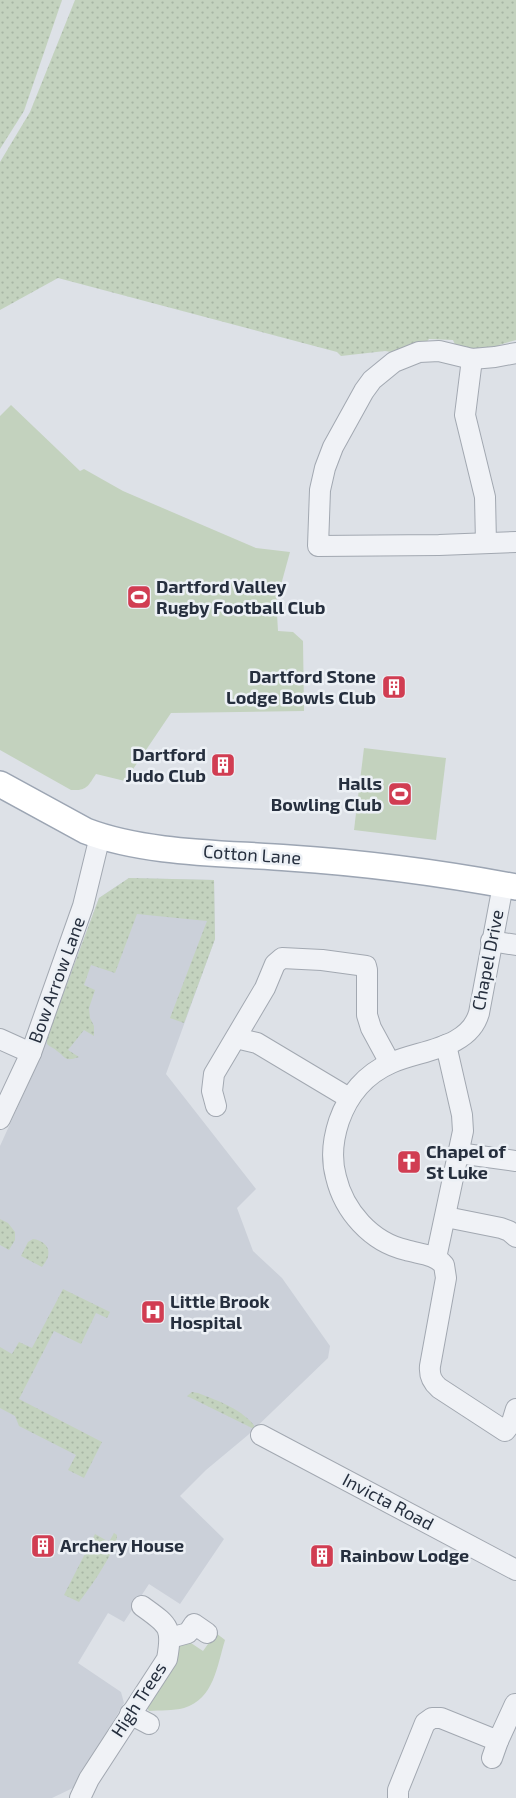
<svg xmlns="http://www.w3.org/2000/svg" width="516" height="1798" viewBox="0 0 516 1798" font-family="'Exo 2',sans-serif">
  <defs>
    <pattern id="grass-dots" width="8" height="8" patternUnits="userSpaceOnUse" patternTransform="scale(1.25)"><rect width="8" height="8" fill="#c3d2be"/><path d="M2 2h.1M6 6h.1" fill="none" stroke="#a7b5a4" stroke-width="1.8" stroke-linecap="round"/></pattern>
  </defs>
  <rect width="100%" height="100%" fill="#dde1e7"/>
  <polygon fill="#cbd0d9" points="129,878 214,880 215,939 166,1074 256,1189 237,1208 253,1251 282,1278 330,1346 328,1358 248,1435 206,1470 180,1496 224,1539 180,1604 149,1584 124,1622 108,1613 78,1663 121,1692 124,1703 75,1787 52,1798 0,1798 0,1146 35,1069 99,898"/>
  <g fill="url(#grass-dots)">
    <polygon points="0,0 62,0 24,111 0,149"/>
    <polygon points="75,0 516,0 516,340 499,345 496,350 457,349 453,340 429,339 423,346 398,353 385,351 341,356 337,352 58,278 0,310 0,162 30,112"/>
    <path d="M129,878l85,2 1,59 -31,84 -14,-5 37,-97 -70,-7 -22,59 -24,-8 -7,20 11,5 -6,18 1,10 4,8v10l-10,-6 -16,20 11,7c-15,5 -12,1 -22,-6 -3,-3 -7,-4 -10,-7v-6l52,-140z"/>
    <polygon points="0,1219 8,1223 15,1232 15,1240 9,1250 0,1245"/>
    <path d="M33,1239c8,1 18,7 15,17 0,3 -4,8 -6,11l-21,-11 7,-14z"/>
    <polygon points="63,1289 110,1312 107,1318 96,1313 81,1344 54,1331 19,1399 102,1442 84,1478 68,1470 76,1455 19,1426 15,1416 0,1408 0,1347 12,1354 19,1342 32,1348"/>
    <path d="M192,1392l6,1c20,8 45,16 58,35l-2,1 -67,-33z"/>
    <path d="M114,1533l3,2c1,13 -29,56 -38,67l-15,-7 31,-61 14,8z"/>
  </g>
  <g fill="#c3d2be">
    <path d="M11,405l69,66 4,-2 39,22 133,57 34,4 -14,51v10l1,1 1,17 15,1 10,9 1,70 -133,2 -46,68 -29,-7c-8,12 -9,17 -25,16l-71,-40v-334z"/>
    <polygon points="364,748 446,758 436,840 354,830"/>
    <path d="M216,1633l9,7c-8,26 -11,59 -41,68 -11,3 -24,2 -35,3l-2,-3 1,-6 27,-36 -3,-3 2,-17 14,-5 15,10z"/>
  </g>
  <g fill="none" stroke-linecap="round" stroke-linejoin="round">
    <defs>
      <g id="minor">
        <polyline points="516,353 495,357 472,359 439,351 419,352 394,362 372,380 364,391 333,447 325,468 320,490 318,546 439,545 516,542"/>
        <polyline points="472,359 465,415 485,497 486,543"/>
        <path d="M503,885l-24,128c-10,36 -59,37 -88,50 -25,11 -43,32 -52,58 -6,18 -8,38 -3,56 8,34 35,65 70,73 13,4 29,4 38,15l2,13 -16,88c-1,10 2,16 9,22l66,43 7,-9 4,-13"/>
        <polyline points="491,941 516,945"/>
        <polyline points="236,1038 257,1043 349,1098"/>
        <polyline points="0,1039 31,1053"/>
        <polyline points="216,1106 212,1091 214,1074 265,988 275,964 282,958 322,960 366,966 367,970 367,1015 371,1028 390,1063"/>
        <polyline points="0,1119 31,1053 83,906 100,836"/>
        <polyline points="458,1153 516,1161"/>
        <polyline points="446,1217 501,1228 509,1231 516,1237"/>
        <polyline points="436,1258 463,1131 462,1115 446,1045"/>
        <polyline points="261,1435 516,1570"/>
        <polyline points="170,1638 188,1633 194,1624 207,1633"/>
        <polyline points="130,1714 149,1724"/>
        <polyline points="492,1758 498,1741"/>
        <path d="M80,1798l9,-19 78,-120c6,-33 1,-34 -25,-53"/>
        <polyline points="398,1798 398,1790 425,1723 432,1718 441,1718 498,1741 515,1704"/>
      </g>
      <path id="major" d="M0,784l86,47c60,23 139,22 203,27 76,5 152,15 227,29"/>
    </defs>
    <use href="#minor" stroke="#a2a8b1" stroke-width="22"/>
    <use href="#major" stroke="#9ca5b3" stroke-width="28"/>
    <use href="#minor" stroke="#f0f2f6" stroke-width="20"/>
    <use href="#major" stroke="#fff" stroke-width="25"/>
  </g>
  <defs>
    <symbol id="stadium-square" viewBox="-11 -11 22 22"><rect x="-9" y="-9" width="18" height="18" rx="4" fill="#d13d52" stroke="#ecf0f5"/><path d="M0-5a6.5 5 0 1 0 0 10a6.5 5 0 1 0 0-10ZM-3.5-1.8h7v3.6h-7Z" fill="#fff"/></symbol>
    <symbol id="building-square" viewBox="-11 -11 22 22"><rect x="-9" y="-9" width="18" height="18" rx="4" fill="#d13d52" stroke="#ecf0f5"/><path d="M-4-6H4V6H1V3H-1V6H-4ZM-2.5-4.3h1.7v1.8h-1.7ZM.8-4.3h1.7v1.8H.8ZM-2.5-1h1.7V.8h-1.7ZM.8-1h1.7V.8H.8Z" fill="#fff"/></symbol>
    <symbol id="church-square" viewBox="-11 -11 22 22"><rect x="-9" y="-9" width="18" height="18" rx="4" fill="#d13d52" stroke="#ecf0f5"/><path d="M-1.2-6h2.4v3.5h3.3v2.4h-3.3V6h-2.4V-.1h-3.3v-2.4h3.3Z" fill="#fff"/></symbol>
    <symbol id="hospital-square" viewBox="-11 -11 22 22"><rect x="-9" y="-9" width="18" height="18" rx="4" fill="#d13d52" stroke="#ecf0f5"/><path d="M-5-5h3v3.5h4V-5h3V5h-3V1.5h-4V5h-3Z" fill="#fff"/></symbol>
  </defs>
  <g fill-rule="evenodd">
    <use href="#stadium-square" x="125" y="583" width="28" height="28"/>
    <use href="#building-square" x="380" y="673" width="28" height="28"/>
    <use href="#building-square" x="209" y="751" width="28" height="28"/>
    <use href="#stadium-square" x="386" y="780" width="28" height="28"/>
    <use href="#church-square" x="395" y="1148" width="28" height="28"/>
    <use href="#hospital-square" x="139" y="1298" width="28" height="28"/>
    <use href="#building-square" x="29" y="1532" width="28" height="28"/>
    <use href="#building-square" x="308" y="1542" width="28" height="28"/>
  </g>
  <g text-anchor="middle" stroke-width="5" stroke-linejoin="round" paint-order="stroke">
    <g font-size="18" font-weight="bold" fill="#262f3e" stroke="#ecf0f5" text-anchor="start">
      <text x="156" y="593">Dartford Valley<tspan x="156" dy="21">Rugby Football Club</tspan></text>
      <text x="376" y="683" text-anchor="end">Dartford Stone<tspan x="376" dy="21">Lodge Bowls Club</tspan></text>
      <text x="206" y="761" text-anchor="end">Dartford<tspan x="206" dy="21">Judo Club</tspan></text>
      <text x="382" y="790" text-anchor="end">Halls<tspan x="382" dy="21">Bowling Club</tspan></text>
      <text x="426" y="1158">Chapel of<tspan x="426" dy="21">St Luke</tspan></text>
      <text x="170" y="1308">Little Brook<tspan x="170" dy="21">Hospital</tspan></text>
      <text x="60" y="1552">Archery House</text>
      <text x="340" y="1562">Rainbow Lodge</text>
    </g>
    <g font-size="18" fill="#262f3e" stroke="#ecf0f5">
      <text transform="translate(252 855) rotate(4)" y="6">Cotton Lane</text>
      <text transform="translate(488 960) rotate(-79)" y="6">Chapel Drive</text>
      <text transform="translate(57 980) rotate(-70)" y="6">Bow Arrow Lane</text>
      <text transform="translate(388 1502) rotate(28)" y="6">Invicta Road</text>
      <text transform="translate(139 1700) rotate(-57)" y="6">High Trees</text>
    </g>
  </g>
</svg>
